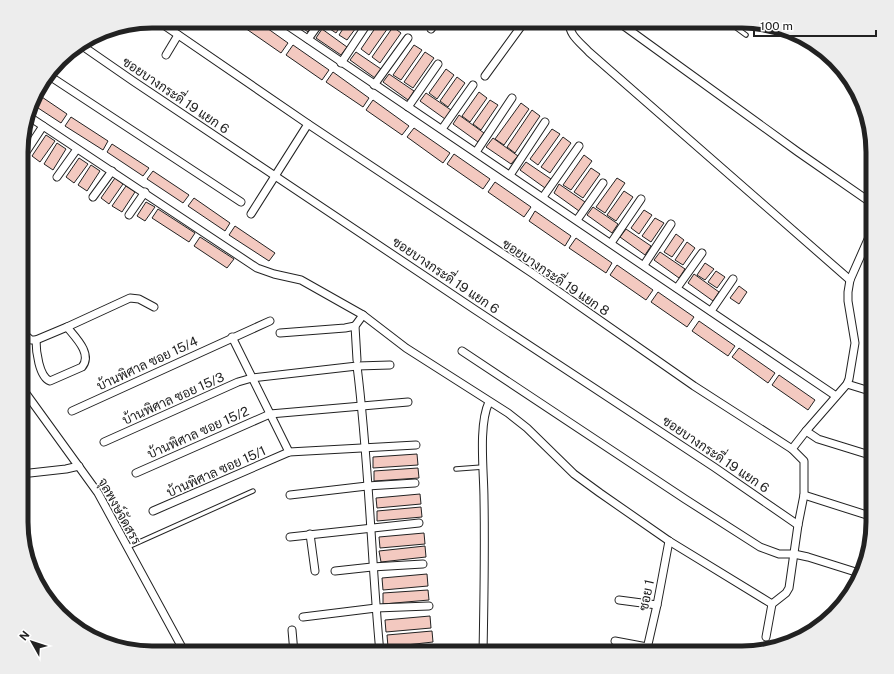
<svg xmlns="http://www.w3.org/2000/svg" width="894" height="674" viewBox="0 0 894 674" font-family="'Public Sans',Sarabun,sans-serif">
  <rect width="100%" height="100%" fill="#fff"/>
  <g fill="#f3c9c0" stroke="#222">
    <polygon points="234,21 243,21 240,25"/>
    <polygon points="250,21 257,21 288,43 281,53 245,28"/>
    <polygon points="293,21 311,21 314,23 308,32"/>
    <polygon points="331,21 344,21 336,33 327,27"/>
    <polygon points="348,21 361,21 347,40 339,35"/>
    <polygon points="380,21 384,21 390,25 369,55 361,49"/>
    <polygon points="393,27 401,33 380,63 372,57"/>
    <polygon points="322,29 347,47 341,55 316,38"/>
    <polygon points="293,45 329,70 322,80 286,55"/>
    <polygon points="414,45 422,50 401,80 393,75"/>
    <polygon points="356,52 381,69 375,78 350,60"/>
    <polygon points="425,52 434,58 413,88 404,82"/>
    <polygon points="446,69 454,75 437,99 429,93"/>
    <polygon points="333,72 369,98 363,107 326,82"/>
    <polygon points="389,74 414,91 408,100 383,82"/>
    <polygon points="457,77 465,83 448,107 440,101"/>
    <polygon points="479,92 487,98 470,122 462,116"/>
    <polygon points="36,93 67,114 61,123 32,104"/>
    <polygon points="426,93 451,110 445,119 420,101"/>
    <polygon points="373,100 409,126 402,135 366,110"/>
    <polygon points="490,100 498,105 481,130 473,124"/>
    <polygon points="521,103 529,109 504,145 495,139"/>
    <polygon points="532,110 540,116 515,153 507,147"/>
    <polygon points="459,115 484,133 478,142 453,124"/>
    <polygon points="71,117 108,141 103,150 65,126"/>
    <polygon points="27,120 33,124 22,141 22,134"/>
    <polygon points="414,128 450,153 443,163 407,137"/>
    <polygon points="552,129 560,134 538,165 530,159"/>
    <polygon points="46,135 55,141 40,162 32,156"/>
    <polygon points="563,137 571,143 550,173 541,167"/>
    <polygon points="493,138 518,156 511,164 486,147"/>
    <polygon points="57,143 66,149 53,170 44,164"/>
    <polygon points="112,144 149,168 143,176 107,152"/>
    <polygon points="454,154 490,179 483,189 447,164"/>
    <polygon points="584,155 592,161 571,190 563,185"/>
    <polygon points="79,158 88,164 74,183 66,177"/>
    <polygon points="526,162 551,179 545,188 520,170"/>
    <polygon points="91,165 100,171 87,191 78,185"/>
    <polygon points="591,168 600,174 583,198 574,192"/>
    <polygon points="153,171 189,195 183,203 147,179"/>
    <polygon points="115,178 123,184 109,204 101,198"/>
    <polygon points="617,178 625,183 605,213 596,207"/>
    <polygon points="495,182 531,207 524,217 488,192"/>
    <polygon points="559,184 585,202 579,211 554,193"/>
    <polygon points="126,186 135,192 122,212 112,206"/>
    <polygon points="624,191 633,197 616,221 607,215"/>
    <polygon points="194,198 230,223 225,231 188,206"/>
    <polygon points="146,202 155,207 145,221 137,216"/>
    <polygon points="593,207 618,224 612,233 587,215"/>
    <polygon points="158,209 195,233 189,242 152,218"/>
    <polygon points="644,210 652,215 639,234 631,228"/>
    <polygon points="535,211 571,236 565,246 529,221"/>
    <polygon points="655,218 664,223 651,242 642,236"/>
    <polygon points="235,226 275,253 269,261 229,235"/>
    <polygon points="626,229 651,246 645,255 620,237"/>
    <polygon points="676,234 684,240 672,257 664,252"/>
    <polygon points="200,237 234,259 227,268 194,246"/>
    <polygon points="576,238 612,263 606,273 569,248"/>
    <polygon points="687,242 695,248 683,265 675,260"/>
    <polygon points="660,252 685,269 679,278 654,260"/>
    <polygon points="705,263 714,269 705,280 697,275"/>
    <polygon points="617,265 653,290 646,300 610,275"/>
    <polygon points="716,271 725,277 717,288 708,282"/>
    <polygon points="694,274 719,292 713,301 688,283"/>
    <polygon points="739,286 747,292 739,304 730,298"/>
    <polygon points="658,292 694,317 687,327 651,302"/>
    <polygon points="699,321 735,346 728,356 692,331"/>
    <polygon points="739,348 775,373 768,383 732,357"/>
    <polygon points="779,375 815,400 808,410 772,385"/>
    <polygon points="417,454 418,465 373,468 373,457"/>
    <polygon points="418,468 419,478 374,481 374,471"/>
    <polygon points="420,494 421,504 377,508 376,498"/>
    <polygon points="421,507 422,517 377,521 377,511"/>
    <polygon points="424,533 425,544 380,548 379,537"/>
    <polygon points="425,546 426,557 381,562 379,551"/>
    <polygon points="427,574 428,586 383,590 382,578"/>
    <polygon points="428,590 429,600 383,604 383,593"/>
    <polygon points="430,616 431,628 386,632 385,620"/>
    <polygon points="432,631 433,642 388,647 387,635"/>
  </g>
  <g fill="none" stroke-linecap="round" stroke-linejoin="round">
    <defs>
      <g id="lane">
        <polyline points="727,21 746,35"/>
        <polyline points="456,469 483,467"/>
        <polyline points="128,547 253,491"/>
      </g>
      <g id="street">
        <polyline points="158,21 308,124 532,273 694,386 792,449"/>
        <polyline points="281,21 836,396"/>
        <path d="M570,21c-3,13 11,22 19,31l261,228"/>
        <polyline points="617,21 798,152 873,204"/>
        <polyline points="431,29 437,21"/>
        <polyline points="308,39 321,21"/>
        <polyline points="81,45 133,81 474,309 714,467 798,525"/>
        <polyline points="166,55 178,35"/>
        <polyline points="341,63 369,21"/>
        <polyline points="48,75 241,202"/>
        <polyline points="485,76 525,21"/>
        <polyline points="374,85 408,38"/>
        <polyline points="408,107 438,64"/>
        <polyline points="28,116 257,268 274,274 301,280 363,315 406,348 508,413 527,428 574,474 600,493 669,541 772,604"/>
        <polyline points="442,129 473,85"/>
        <polyline points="476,152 512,98"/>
        <polyline points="22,158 43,126"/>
        <polyline points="510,175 545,122"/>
        <polyline points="57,177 77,149"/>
        <polyline points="93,197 112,171"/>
        <polyline points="543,197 579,146"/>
        <polyline points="251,214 308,124"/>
        <polyline points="129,215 145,192"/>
        <polyline points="577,220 603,183"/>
        <polyline points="611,243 641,199"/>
        <polyline points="644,265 671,224"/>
        <polyline points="677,288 702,253"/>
        <polyline points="711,311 733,279"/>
        <polyline points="22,332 31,340 36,340 67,327 130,298 139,299 154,307"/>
        <polyline points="280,333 345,328 355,326"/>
        <polyline points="232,337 289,452"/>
        <path d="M36,340c0,11 3,37 14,41l32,-14c11,-13 -7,-30 -15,-40"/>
        <polyline points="462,351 685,499 760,547 779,554 794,554 808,557 862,574"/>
        <polyline points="357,360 355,326 363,315"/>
        <path d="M357,366c12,95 14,191 23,287"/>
        <polyline points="847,384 873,392"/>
        <polyline points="22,388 98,493 185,653"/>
        <polyline points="72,411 270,321"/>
        <polyline points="806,431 818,439 873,456"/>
        <polyline points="104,442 238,382 252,378 357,366 390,365"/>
        <polyline points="136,473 270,414 408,402"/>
        <polyline points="21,474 66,469 79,466"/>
        <polyline points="290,495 367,486 415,483"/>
        <polyline points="804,495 873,517"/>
        <polyline points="153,511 289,452 416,445"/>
        <polyline points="310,534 315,571"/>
        <polyline points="290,537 419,523"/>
        <polyline points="335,571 372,567 423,564"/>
        <polyline points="619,600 657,605"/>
        <polyline points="303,617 376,608 429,606"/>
        <polyline points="292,630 294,653"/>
        <polyline points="766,637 772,604 786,593 789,588 798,525 804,495 804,461 792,449 806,431 847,384 849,379 855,343 848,301 848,292 850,280 873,228"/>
        <polyline points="615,641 647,647"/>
        <polyline points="374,653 434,649"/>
        <path d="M483,653c1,-51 2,-102 1,-154 0,-26 -6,-74 5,-97"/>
        <polyline points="646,653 657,605 669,541"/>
      </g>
    </defs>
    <use href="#lane" stroke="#222" stroke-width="5.5"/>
    <use href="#street" stroke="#222" stroke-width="9"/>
    <use href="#lane" stroke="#fff" stroke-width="3.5"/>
    <use href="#street" stroke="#fff" stroke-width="7"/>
  </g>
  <g text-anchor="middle" stroke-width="3" stroke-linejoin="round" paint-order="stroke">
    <g font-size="13" fill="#222" stroke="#fff">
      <text transform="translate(176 95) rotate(34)" y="5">ซอยบางกระดี่ 19 แยก 6</text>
      <text transform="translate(446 275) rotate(34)" y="5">ซอยบางกระดี่ 19 แยก 6</text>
      <text transform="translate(556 277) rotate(34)" y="5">ซอยบางกระดี่ 19 แยก 8</text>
      <text transform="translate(147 363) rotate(-25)" y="5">บ้านพิศาล ซอย 15/4</text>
      <text transform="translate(173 398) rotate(-24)" y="5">บ้านพิศาล ซอย 15/3</text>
      <text transform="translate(198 432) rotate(-24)" y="5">บ้านพิศาล ซอย 15/2</text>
      <text transform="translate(716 454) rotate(34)" y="5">ซอยบางกระดี่ 19 แยก 6</text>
      <text transform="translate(216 471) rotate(-24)" y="5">บ้านพิศาล ซอย 15/1</text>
      <text transform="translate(120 511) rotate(61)" y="5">จุลพงษ์จัดสรร</text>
      <text transform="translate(646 595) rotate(-78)" y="5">ซอย 1</text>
    </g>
  </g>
  <path d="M0 0H894V674H0ZM152 28H742A124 124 0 0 1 866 152V522A124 124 0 0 1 742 646H152A124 124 0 0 1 28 522V152A124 124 0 0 1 152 28Z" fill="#ededed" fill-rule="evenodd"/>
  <path fill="none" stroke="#222" stroke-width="5" d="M152 28H742A124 124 0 0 1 866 152V522A124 124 0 0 1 742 646H152A124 124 0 0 1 28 522V152A124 124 0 0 1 152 28Z"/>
  <g transform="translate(32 642) rotate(309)" stroke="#ffffff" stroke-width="3" paint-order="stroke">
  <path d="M0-3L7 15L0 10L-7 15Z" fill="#222222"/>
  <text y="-6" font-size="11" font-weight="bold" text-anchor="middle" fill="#222222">N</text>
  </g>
  <path d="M754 30v6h122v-6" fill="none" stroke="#222222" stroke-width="2"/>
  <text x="760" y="30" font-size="12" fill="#222222" stroke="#ffffff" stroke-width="3" paint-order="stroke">100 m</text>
</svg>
